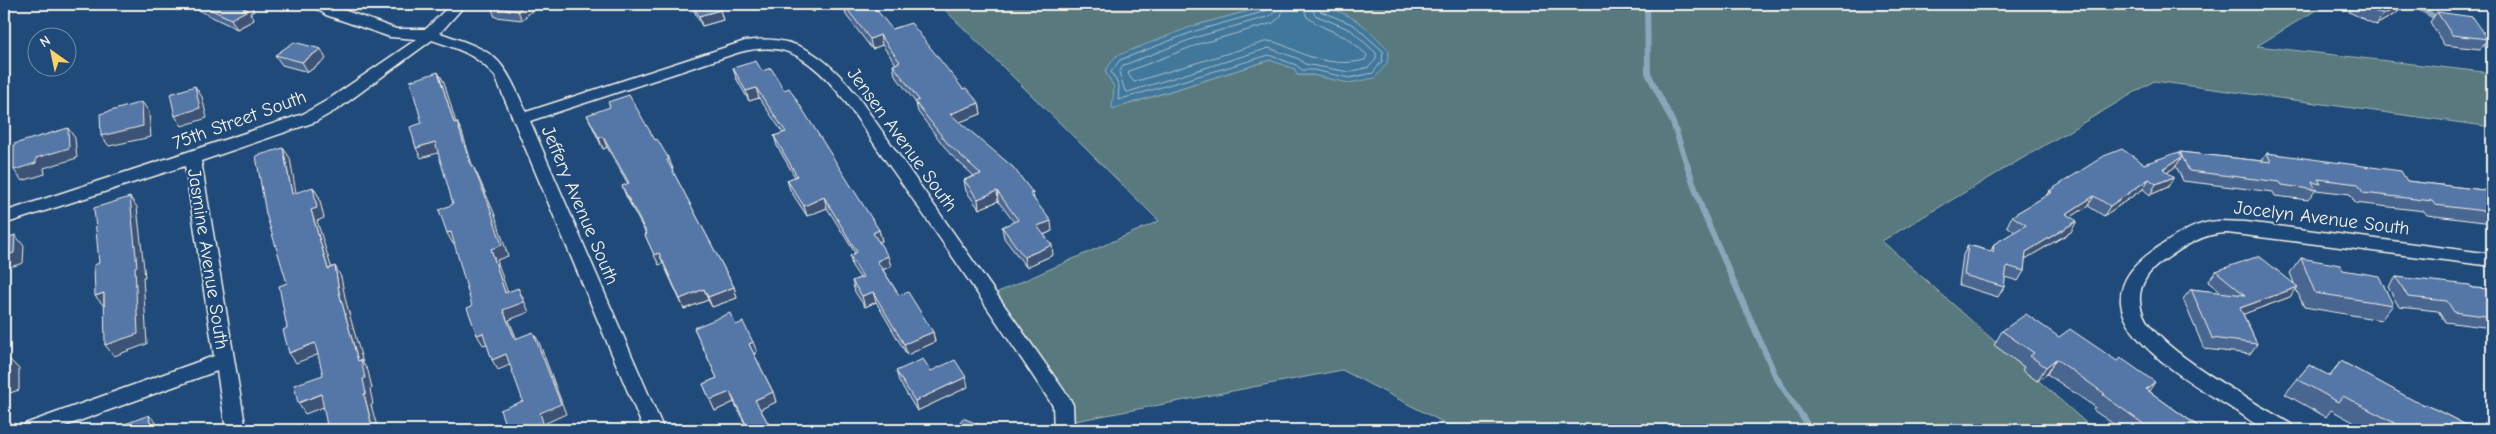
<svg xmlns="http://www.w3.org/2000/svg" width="2496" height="434" viewBox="0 0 2496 434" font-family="'Comic Neue',sans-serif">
  <rect width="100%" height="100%" fill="#1f4a7a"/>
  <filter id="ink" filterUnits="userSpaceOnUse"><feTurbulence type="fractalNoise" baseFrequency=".02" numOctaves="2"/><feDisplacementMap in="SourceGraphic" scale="10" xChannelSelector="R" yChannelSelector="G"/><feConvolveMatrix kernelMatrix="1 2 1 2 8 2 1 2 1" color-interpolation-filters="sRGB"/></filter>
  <g filter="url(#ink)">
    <polygon fill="#587a7e" stroke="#a6b6b3" points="939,4 1274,4 1193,26 1105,71 1114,87 1113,109 1270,60 1295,69 1297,75 1313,75 1349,83 1327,7 1311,4 2326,4 2257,46 2492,73 2492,127 2154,81 1882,241 2094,430 1458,430 1342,370 1065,423 989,296 1159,221"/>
    <path fill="#40779b" stroke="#88a8ba" d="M1274,4c29,0 57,0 83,17 12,7 22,20 32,29l-2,13 -12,15 -26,5 -36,-8h-16l-2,-6 -25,-9 -158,49 2,-22 -9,-16 11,-15 77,-30z"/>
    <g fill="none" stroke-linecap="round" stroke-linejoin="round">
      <g stroke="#acc0c9" stroke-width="1">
        <polyline points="1271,4 1266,11 1195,31 1120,60 1111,72 1119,86 1118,100 1269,55 1296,65 1302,70 1314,70 1349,78 1373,73 1382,61 1383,51 1354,25 1320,11 1316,4"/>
        <polyline points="1277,4 1275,12 1270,16 1197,37 1124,65 1119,72 1125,91 1128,92 1269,48 1299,59 1305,64 1349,72 1369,67 1376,59 1376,53 1351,30 1315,15 1310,4"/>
        <path d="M1284,4l-3,12 -8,7 -74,21 -70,27 -1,3 6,8 134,-41c15,2 26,10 40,15 18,6 38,9 57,4l2,-5 -18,-16 -30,-14 -12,-8 -5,-13"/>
      </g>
      <g stroke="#88a8ba" stroke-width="6">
        <polyline points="1647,4 1648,73 1673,123 1703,212 1776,377 1811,430"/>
        <polyline points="2413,4 2442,21"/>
        <polyline points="2479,41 2492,48"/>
      </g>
      <defs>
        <g id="minor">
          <path d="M310,4h17l69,25h30l25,-25h15l-26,29c58,20 61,22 86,79l219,-71c51,-8 80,15 111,53l214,305 3,6 1,25h-20l-1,-24c-55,-83 -111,-166 -169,-248 -25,-35 -47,-78 -85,-101 -18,-11 -39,-10 -59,-5l-210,69 134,309h-20l-149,-354c-19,-22 -37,-27 -63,-36l-94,69 -23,13 -114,39 45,269h-20l-9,-59 -163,59h-32l3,-6 189,-68 -29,-190 -181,58v-12l299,-98 23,-13 91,-62 -27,-2 -64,-22z"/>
          <path d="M2219,221l27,1 246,32v12l-265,-33c-26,0 -48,17 -68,31 -16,12 -24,31 -16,50 14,36 113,89 148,110l3,6c-7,0 -19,2 -26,0 -11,-3 -23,-14 -33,-20 -34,-21 -110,-63 -114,-107 -2,-25 17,-42 36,-55 19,-12 38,-26 62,-27z"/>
        </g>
      </defs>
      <use href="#minor" stroke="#f4f1e8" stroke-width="3"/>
      <use href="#minor" fill="#1f4a7a" fill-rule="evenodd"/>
    </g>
    <g fill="#496690" stroke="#f4f1e8">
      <polygon points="185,4 250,4 254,11 250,13 254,20 237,29"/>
      <polygon points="494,4 539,4 522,20 495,17 491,7"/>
      <polygon points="692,4 716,4 720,10 723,20 702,26 693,9"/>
      <polygon points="794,4 815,4 814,12"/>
      <polygon points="2355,4 2404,4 2398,12 2376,25 2349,12"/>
      <polygon points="844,5 892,29 963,89 979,103 981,114 959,122 1033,193 1034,199 1052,231 1044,235 1053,255 1026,267 1004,238 1002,227 1014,222 998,201 979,209 966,191 964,180 974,176 950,154 918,112 916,103 895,75 893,65 896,64 882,45 872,49 846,15"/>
      <polygon points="2437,12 2488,39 2480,49 2444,45 2430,22"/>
      <polygon points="275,55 326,59 308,72 282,65"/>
      <polygon points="733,68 762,71 784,90 879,230 882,241 879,242 891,266 883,270 899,295 933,332 935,342 907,355 876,302 865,307 855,292 852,281 860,278 852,266 850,256 855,253 827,208 807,216 790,190 787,180 795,177 777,146 774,136 783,133 759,98 749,101 736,78"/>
      <polygon points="587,115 655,140 669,159 673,169 672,170 734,287 737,298 712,307 708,300 684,309 663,263 659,265 645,235 646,234 626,196 622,186 628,184 607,147 603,149"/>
      <polygon points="2180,152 2262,161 2267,153 2407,181 2492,191 2492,223 2427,215 2424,211 2355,203 2350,194 2316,190 2308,200 2275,196 2273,192 2183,181 2176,166 2168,172 2168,187 2150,195 2143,189 2104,216 2088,206 2071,217 2071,232 2025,259 2024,271 2018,281 2005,277 2004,287 1998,297 1959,285 1963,255 1968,245 1991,251 1994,244 2015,232 2007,226 2012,216 2046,196 2049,191 2144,164 2180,153"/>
      <polygon points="2301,258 2343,270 2393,305 2381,320 2304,307 2296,289 2290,297 2243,314 2257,344 2250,354 2204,349 2183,299 2191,289 2222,293 2208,282 2216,271 2294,283 2290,273"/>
      <polygon points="2396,277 2472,288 2492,289 2492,328 2445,322 2438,311 2399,307 2388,287"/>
      <polygon points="694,328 757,352 754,354 773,392 776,402 760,409 772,430 748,430 734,402 715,411 703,384 717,378"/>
      <polygon points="2002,331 2059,337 2149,391 2199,427 2209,430 2122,430 2093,410 2095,407 2047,374 2037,381 2022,370 2024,367 1994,345"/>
      <polygon points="2341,361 2423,406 2425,404 2476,430 2368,430 2331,410 2326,417 2285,394 2309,365 2329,376"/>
      <polygon points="896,371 931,371 968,387 917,411 899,381"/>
    </g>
    <g fill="#3c5375" stroke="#f4f1e8">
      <polygon points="243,4 250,4 254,11 250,13 254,20 237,29 231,19 240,6"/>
      <polygon points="525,4 539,4 522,20 518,11"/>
      <polygon points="812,4 815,4 814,12"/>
      <polygon points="2403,4 2404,4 2398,12 2376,25 2383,15"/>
      <polygon points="720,10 723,20 702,26 699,16"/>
      <polygon points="880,35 882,45 872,49 870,39"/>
      <polygon points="321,49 326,59 308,72 302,62"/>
      <polygon points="438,72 444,82 459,133 454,123"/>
      <polygon points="195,86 202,97 207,118 182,126 175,116"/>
      <polygon points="756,88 759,98 749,101 746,91"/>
      <polygon points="142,102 149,112 151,137 109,146 101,136"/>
      <polygon points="979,103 981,114 952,125 950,114"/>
      <polygon points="457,122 462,132 476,177 471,166"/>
      <polygon points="68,128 75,138 77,158 44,168 45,174 22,181 14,170 36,158"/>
      <polygon points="603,137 607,147 603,149 599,138"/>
      <polygon points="435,142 441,152 421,158 416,148"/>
      <polygon points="283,148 290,158 298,204 292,194"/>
      <polygon points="2182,157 2175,167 2157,179 2163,169"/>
      <polygon points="669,159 673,169 671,170 667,160"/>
      <polygon points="473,166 478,176 495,215 508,256 497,260 511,303 505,293 491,249"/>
      <polygon points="2174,177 2168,187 2150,195 2156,184"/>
      <polygon points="2149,179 2143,189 2104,216 2110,206"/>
      <polygon points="313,187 319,197 324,218 317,221 335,279 328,269 311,210"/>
      <polygon points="997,191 998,201 979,209 978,199"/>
      <polygon points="2094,196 2088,206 2060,224 2066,214"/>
      <polygon points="130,197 137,207 145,277 143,277 147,344 114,356 105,345"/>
      <polygon points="824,197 827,208 807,216 804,206"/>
      <polygon points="1051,221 1052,231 1039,237 1037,226"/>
      <polygon points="2077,221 2071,232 2020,262 2026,252"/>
      <polygon points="879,230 882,241 875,243 873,233"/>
      <polygon points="451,232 457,242 453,244 447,233"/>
      <polygon points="15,235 24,246 23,263 4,269 4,256"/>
      <polygon points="1052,245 1053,255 1026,267 1024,257"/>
      <polygon points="659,253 663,263 659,265 654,255"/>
      <polygon points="888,256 891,266 880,271 877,261"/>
      <polygon points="335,266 341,277 346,302 363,363 368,371 372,388 370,389 373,404 371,405 378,430 373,430 364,394 358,361 339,292"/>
      <polygon points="734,287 737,298 712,307 708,297"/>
      <polygon points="2298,287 2290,297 2233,318 2240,308"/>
      <polygon points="518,288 523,298 529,312 509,320 521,349 515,339 503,310"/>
      <polygon points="704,289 708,300 684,309 680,299"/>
      <polygon points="873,292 876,302 865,307 862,296"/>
      <polygon points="104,293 104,306 95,296"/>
      <polygon points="533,332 539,342 566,414 546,423 548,430 541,430"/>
      <polygon points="933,332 935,342 907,355 904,344"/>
      <polygon points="483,333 489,343 483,345 477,335"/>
      <polygon points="753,342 757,352 753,354 749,344"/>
      <polygon points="315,343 322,353 296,363 289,353"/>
      <polygon points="506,354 512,364 498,370 492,360"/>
      <polygon points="9,359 19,369 19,390 4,395 4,381"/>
      <polygon points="2056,359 2047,374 2037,381 2046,367"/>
      <polygon points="966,377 968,387 917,411 915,401"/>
      <polygon points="2155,382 2145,397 2146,389"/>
      <polygon points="730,392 734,402 715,411 710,400"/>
      <polygon points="773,392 776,402 759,410 755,400"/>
      <polygon points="321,394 329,405 305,414 298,403"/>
      <polygon points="149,415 158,425 159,430 151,430"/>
    </g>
    <g fill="#5577a7" stroke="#f4f1e8">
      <polygon points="199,4 243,4 240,6 248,10 231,19"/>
      <polygon points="494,4 525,4 518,11 491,7"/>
      <polygon points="692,4 716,4 720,10 699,16"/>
      <polygon points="845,4 872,4 892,29 911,23 963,89 966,88 979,103 950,114 1013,167 1033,193 1030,194 1051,221 1037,226 1052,245 1024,257 1002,227 1018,220 997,191 978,199 964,180 981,174 948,144 915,102 919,100 893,65 900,62 880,35 870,39 844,5"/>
      <polygon points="2360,4 2403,4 2383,15"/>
      <polygon points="2437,12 2473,17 2488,39 2452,35"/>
      <polygon points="294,42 321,49 302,62 275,55"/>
      <polygon points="756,61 762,71 771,68 784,90 789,88 879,230 873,233 888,256 877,261 899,295 908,292 933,332 904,344 873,292 862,296 852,281 863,277 850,256 857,252 824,197 804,206 787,180 797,176 774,136 786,132 756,88 746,91 733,68"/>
      <polygon points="438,72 454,123 457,122 471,166 473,166 489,205 502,245 491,249 505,293 518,288 524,302 503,310 515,339 533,332 561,404 540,413 545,429 541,430 507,430 500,410 523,401 506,354 492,360 483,333 477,335 467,308 472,306 451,232 447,233 439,210 453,204 435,142 416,148 410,127 422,123 410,81"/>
      <polygon points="195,86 200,108 175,116 170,94"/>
      <polygon points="629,95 655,140 657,139 669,159 667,160 734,287 708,297 704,289 680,299 659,253 654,255 645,235 647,234 622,186 629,183 603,137 599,138 587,115 610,107 608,102"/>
      <polygon points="142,102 143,126 101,136 100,114"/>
      <polygon points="68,128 69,148 36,158 36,163 14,170 14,144"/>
      <polygon points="283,148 292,194 313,187 317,208 311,210 328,269 335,266 339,292 358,361 361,360 365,378 363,379 366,394 364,394 373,430 318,430 327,426 321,394 298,403 294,385 323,375 315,343 289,353 283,330 287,328 279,286 287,283 266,214 256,156"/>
      <polygon points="2122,149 2144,164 2179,152 2182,157 2163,169 2174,177 2156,184 2149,179 2110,206 2094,196 2066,214 2077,221 2026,252 2024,271 2007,266 2004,287 1964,275 1968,245 1993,252 1994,244 2026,225 2012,216 2052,192 2049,191 2104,156"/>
      <polygon points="2180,152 2271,162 2267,153 2401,171 2407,181 2492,191 2492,212 2435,205 2432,201 2363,193 2358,184 2318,179 2321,184 2312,182 2316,190 2282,185 2280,182 2189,171"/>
      <polygon points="130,197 137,266 135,267 138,334 105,345 104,293 95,296 94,265 99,263 94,208"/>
      <polygon points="15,235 14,253 4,256 4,239"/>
      <polygon points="2259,256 2298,287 2240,308 2257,344 2212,338 2191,289 2245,295 2216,271"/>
      <polygon points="2301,258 2340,265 2343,270 2379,276 2393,305 2315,293"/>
      <polygon points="2396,277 2470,285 2472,288 2492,289 2492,317 2454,312 2447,301 2408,297"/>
      <polygon points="730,313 736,325 743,322 753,342 749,344 773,392 755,400 772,430 749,430 730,392 710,400 703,384 717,378 694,328"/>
      <polygon points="2026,314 2059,337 2070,329 2117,361 2121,358 2155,382 2146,389 2199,427 2201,425 2209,430 2152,430 2103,395 2105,394 2056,359 2046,367 2030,356 2034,353 2002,331"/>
      <polygon points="9,359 9,380 4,381 4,361"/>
      <polygon points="923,359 931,371 955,360 966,377 915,401 896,371"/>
      <polygon points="2341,361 2424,406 2425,404 2476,430 2408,430 2343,396 2338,402 2297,379 2309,365 2330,376"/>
      <polygon points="149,415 151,430 109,430"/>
      <polygon points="963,418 987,428 985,430 954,430"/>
      <polygon points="1124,427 1139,430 1122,430"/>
    </g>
  </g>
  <g text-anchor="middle" stroke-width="4.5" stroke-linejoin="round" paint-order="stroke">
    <g font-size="19" fill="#f4f1e8" stroke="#1f4a7a">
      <text transform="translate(239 119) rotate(-20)" y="7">75th Street South</text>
      <text transform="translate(903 139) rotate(54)" y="7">Jensen Avenue South</text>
      <text transform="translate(581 205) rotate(67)" y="7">Jeffery Avenue South</text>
      <text transform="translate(2322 217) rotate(7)" y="7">Jocelyn Avenue South</text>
      <text transform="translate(209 259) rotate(81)" y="7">Jasmine Avenue South</text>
    </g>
  </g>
  <rect width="2496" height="434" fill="none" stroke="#1f4a7a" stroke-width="20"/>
  <rect x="10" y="10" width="2476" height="414" fill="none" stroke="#f4f1e8" stroke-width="2" filter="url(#ink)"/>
  <g transform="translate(52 52) rotate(327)"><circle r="24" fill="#1f4a7a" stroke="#748da6"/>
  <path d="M0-4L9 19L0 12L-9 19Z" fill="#ffd166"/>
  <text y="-8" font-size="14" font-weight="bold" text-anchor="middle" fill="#f4f1e8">N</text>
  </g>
</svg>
